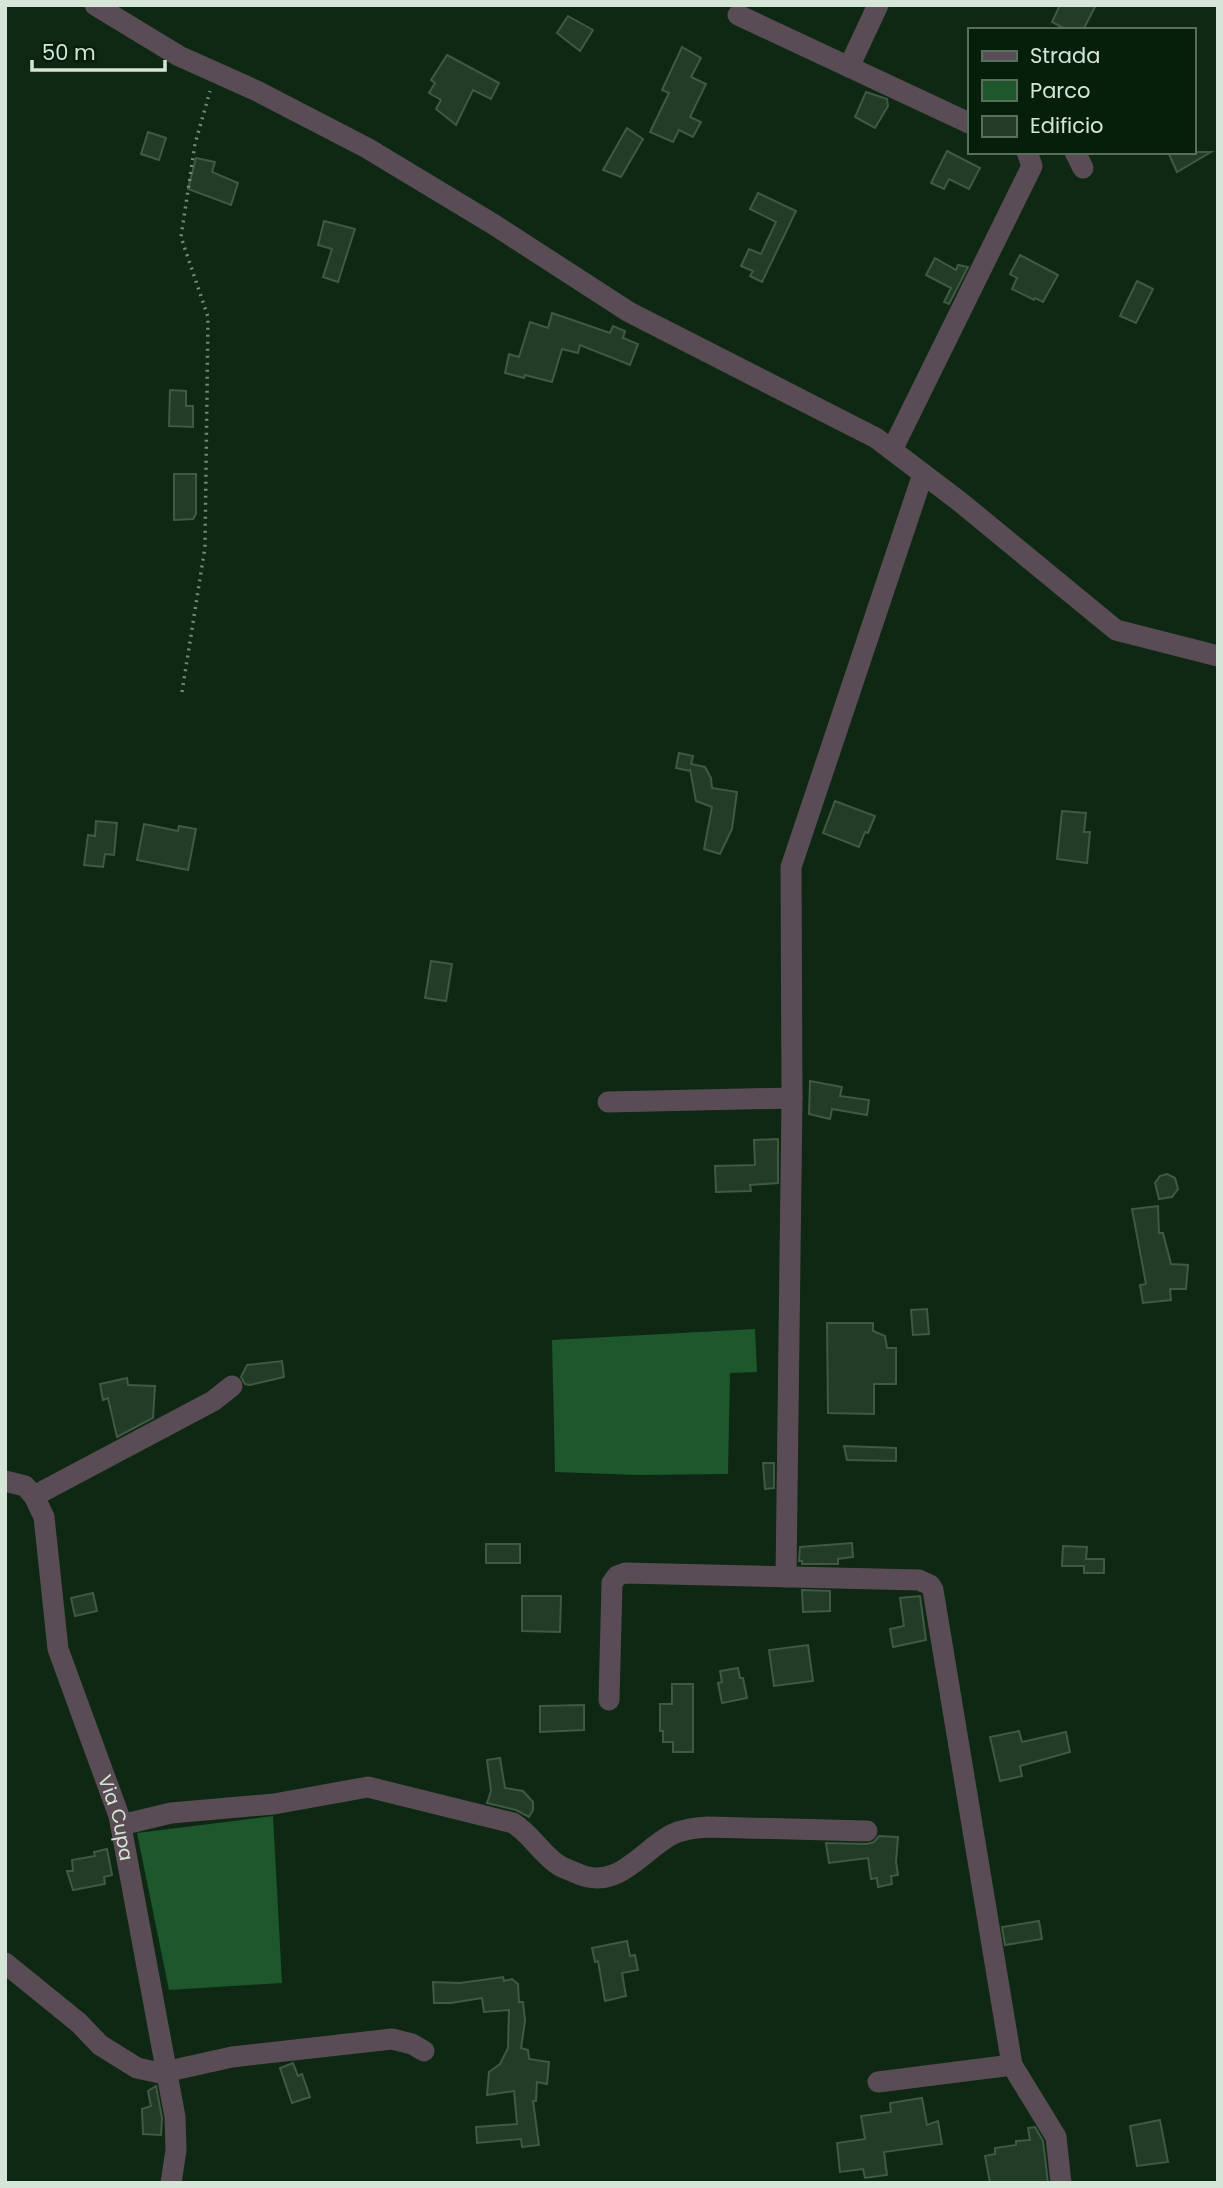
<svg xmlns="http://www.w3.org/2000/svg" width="1223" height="2188" viewBox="0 0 1223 2188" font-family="Poppins,sans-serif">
  <rect width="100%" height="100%" fill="#0f2814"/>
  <g fill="#1e572b">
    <polygon points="755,1329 757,1372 730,1373 728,1474 638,1475 555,1472 552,1340"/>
    <polygon points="273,1816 282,1983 169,1990 137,1833"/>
  </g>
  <g fill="#233c27" stroke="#3f5942" stroke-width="2">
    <polygon points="1060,5 1096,5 1083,30 1067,30 1052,22"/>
    <polygon points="568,16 593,30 580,51 557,33"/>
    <polygon points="682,47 701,58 691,77 706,84 690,117 701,122 693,137 679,130 673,142 650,132 669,93 662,90"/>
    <polygon points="447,55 499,83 491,99 473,90 456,125 436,109 441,100 429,93 435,83 431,80"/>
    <polygon points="866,92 887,99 888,106 875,128 855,117"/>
    <polygon points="627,128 643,139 621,177 603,170"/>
    <polygon points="148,132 166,138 159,160 141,154"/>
    <polygon points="947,151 980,168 969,189 949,179 944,189 931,183"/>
    <polygon points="1168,152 1211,152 1177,172"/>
    <polygon points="196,158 215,162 212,172 238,183 231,205 188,189"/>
    <polygon points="758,193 796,211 762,282 750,276 753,271 741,266 749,249 761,254 776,222 750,209"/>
    <polygon points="324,221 355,229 338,282 323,277 332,249 318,245"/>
    <polygon points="1020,255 1058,275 1043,302 1035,298 1034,300 1012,289 1017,278 1010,274"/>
    <polygon points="935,258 956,270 958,265 968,267 949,304 944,302 951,288 926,275"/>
    <polygon points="1137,281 1153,289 1136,323 1120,316"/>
    <polygon points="552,313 610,333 613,326 625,331 623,338 638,344 630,365 580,345 578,353 562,349 552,382 525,375 524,378 505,373 509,354 519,357 530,322 548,328"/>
    <polygon points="170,390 186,391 186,406 193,406 193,427 169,426"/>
    <polygon points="174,474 196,474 196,514 193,519 174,520"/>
    <polygon points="679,753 693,756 691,764 705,767 711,778 712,788 737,792 732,829 720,854 704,849 712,807 696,801 690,769 690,771 676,768"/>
    <polygon points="835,801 875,816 868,833 865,832 859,847 823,833"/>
    <polygon points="1062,811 1086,813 1084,832 1090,832 1087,863 1057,859"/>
    <polygon points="96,821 117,823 114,855 105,854 103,867 84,865 88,835 95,836"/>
    <polygon points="144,824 178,831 179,826 196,829 188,870 137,860"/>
    <polygon points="431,961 452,964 446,1001 425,998"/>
    <polygon points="810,1081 842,1087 840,1096 869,1100 867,1115 832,1109 830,1119 809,1114"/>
    <polygon points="778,1139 778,1183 750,1185 751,1191 716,1192 715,1166 755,1165 754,1140"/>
    <polygon points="1167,1174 1175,1178 1178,1189 1172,1197 1159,1199 1155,1183 1160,1176"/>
    <polygon points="1158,1206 1159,1233 1163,1233 1171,1264 1188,1265 1186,1289 1170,1289 1171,1300 1143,1303 1140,1285 1146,1284 1132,1209"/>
    <polygon points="927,1309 929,1334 913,1335 911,1310"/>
    <polygon points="827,1323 873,1323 873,1331 885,1336 887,1348 896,1348 896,1384 874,1384 874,1414 828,1413"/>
    <polygon points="282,1361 284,1377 250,1385 245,1384 241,1377 247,1365"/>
    <polygon points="127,1378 128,1385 155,1386 153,1418 117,1437 108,1398 103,1400 100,1384"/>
    <polygon points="844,1446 896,1448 896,1461 847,1460"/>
    <polygon points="763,1463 774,1463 774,1488 765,1489"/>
    <polygon points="852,1543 853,1557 838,1559 838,1564 802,1564 802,1561 799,1561 800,1547"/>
    <rect x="486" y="1544" width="34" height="19"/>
    <polygon points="1063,1546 1087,1547 1086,1559 1104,1559 1104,1573 1084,1573 1084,1566 1062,1566"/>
    <polygon points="802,1590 830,1591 830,1611 803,1612"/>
    <polygon points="93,1593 97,1611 75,1616 71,1598"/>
    <polygon points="522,1596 561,1596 560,1632 522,1631"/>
    <polygon points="920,1596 926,1640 893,1647 890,1629 904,1626 900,1598"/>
    <polygon points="808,1645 813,1681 774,1686 769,1650"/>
    <polygon points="738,1668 740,1678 743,1678 747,1698 722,1703 718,1683 722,1682 720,1671"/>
    <polygon points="672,1684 693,1684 693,1752 673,1752 673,1742 663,1742 663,1731 660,1731 660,1704 672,1704"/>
    <polygon points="584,1705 584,1730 540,1732 540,1706"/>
    <polygon points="1019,1731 1022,1742 1066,1732 1070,1752 1020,1766 1022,1776 1000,1781 990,1737"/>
    <polygon points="500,1758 505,1788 523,1791 533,1802 533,1810 529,1817 516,1810 487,1803 491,1791 487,1760"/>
    <polygon points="879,1836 898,1837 896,1862 898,1875 891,1876 892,1884 878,1887 877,1878 871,1879 868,1858 829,1863 826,1843 867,1844 874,1842"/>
    <polygon points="107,1849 112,1875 104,1877 105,1884 73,1890 67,1871 73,1871 72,1860 95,1856 94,1852"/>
    <polygon points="1039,1921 1042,1939 1005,1945 1002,1927"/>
    <polygon points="627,1941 630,1956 635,1955 638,1970 622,1973 626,1996 605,2001 598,1961 595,1962 592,1948"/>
    <polygon points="503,1977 504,1981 512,1979 518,1984 519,2002 523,2002 525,2021 521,2048 528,2050 529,2059 549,2062 547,2084 537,2082 536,2101 533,2101 539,2145 522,2147 521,2139 477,2143 476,2127 517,2124 514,2091 487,2095 489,2072 500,2064 508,2048 509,2010 484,2012 482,1998 451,2003 434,2003 433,1982 460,1983"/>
    <polygon points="293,2063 298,2076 302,2074 310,2097 292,2103 280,2068"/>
    <polygon points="156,2086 162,2118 161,2135 143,2134 142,2109 151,2106 148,2091"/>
    <polygon points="922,2098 927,2125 938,2121 942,2144 884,2152 887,2175 865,2178 863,2169 840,2172 837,2143 865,2139 861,2116 891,2112 890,2103"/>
    <polygon points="1160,2120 1168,2162 1137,2166 1130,2126"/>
    <polygon points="1035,2127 1043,2141 1048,2183 990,2183 985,2156 995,2154 995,2148 1016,2145 1016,2141 1030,2140 1028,2128"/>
  </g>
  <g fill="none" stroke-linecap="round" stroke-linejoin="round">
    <polyline stroke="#738877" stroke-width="3.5" stroke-dasharray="2 5" stroke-linecap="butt" points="182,692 205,547 208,317 181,237 195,144 210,91"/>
    <g stroke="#594c55" stroke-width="21">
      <polyline points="95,5 179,56 257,91 367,148 493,224 629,312 876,438 959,501 1116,630 1218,656"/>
      <polyline points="738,15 969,123"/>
      <polyline points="849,67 878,5"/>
      <polyline points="1075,152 1083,168"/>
      <polyline points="892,450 1032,166 1027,152"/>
      <polyline points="608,1102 792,1098"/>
      <path id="s1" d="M5,1481l20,5 9,10 10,21 14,132 61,167 56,301 1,33 -5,33"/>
      <polyline points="34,1496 213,1401 232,1386"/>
      <polyline points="786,1577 792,1098 791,867 923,474"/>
      <polyline points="609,1700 612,1583 617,1576 625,1573 919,1580 930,1585 933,1590 1012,2065 1056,2137 1061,2183"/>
      <path d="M121,1825l50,-12 103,-9 94,-17 145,36c17,10 27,29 44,41 5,4 13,6 19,9 41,19 64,-21 95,-38 12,-6 24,-7 37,-8l159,4"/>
      <polyline points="5,1963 79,2023 100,2045 137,2068 160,2073 232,2057 392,2039 412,2044 424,2051"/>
      <polyline points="878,2082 1012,2065"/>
    </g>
  </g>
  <g text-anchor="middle" stroke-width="5" stroke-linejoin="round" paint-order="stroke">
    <g font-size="19" fill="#d5e5d7" stroke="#061f0b">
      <text dy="7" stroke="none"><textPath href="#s1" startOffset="369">Via Cupa</textPath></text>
    </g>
  </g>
  <rect width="1223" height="2188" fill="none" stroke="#d5e5d7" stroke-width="14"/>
  <rect x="968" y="28" width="228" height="126" fill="#061f0b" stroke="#596e5d" stroke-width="2"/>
  <rect x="982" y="51" width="35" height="10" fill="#594c55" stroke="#596e5d" stroke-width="2"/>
  <text x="1030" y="63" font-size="21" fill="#d5e5d7">Strada</text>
  <rect x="982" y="80" width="35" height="21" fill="#1e572b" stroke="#596e5d" stroke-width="2"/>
  <text x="1030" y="98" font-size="21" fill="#d5e5d7">Parco</text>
  <rect x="982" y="116" width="35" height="21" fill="#233c27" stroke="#596e5d" stroke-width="2"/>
  <text x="1030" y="133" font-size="21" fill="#d5e5d7">Edificio</text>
  <path d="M32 60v10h133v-10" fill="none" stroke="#d5e5d7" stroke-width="3.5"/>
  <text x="42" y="60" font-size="21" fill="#d5e5d7" stroke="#061f0b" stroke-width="5" paint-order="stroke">50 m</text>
</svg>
